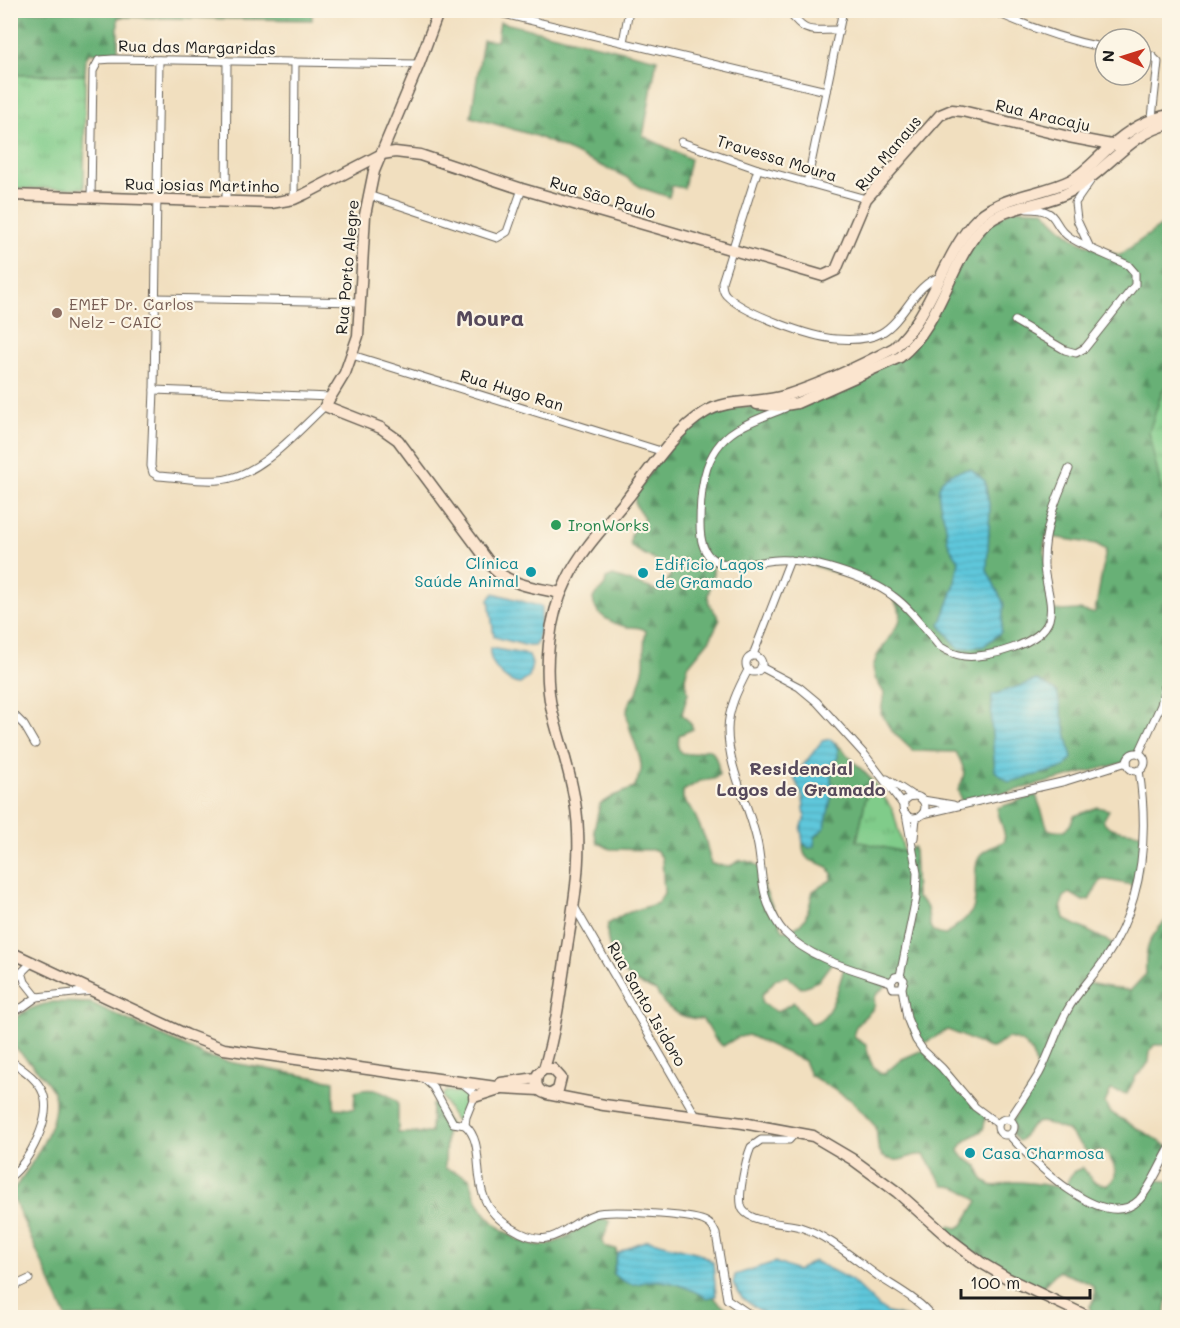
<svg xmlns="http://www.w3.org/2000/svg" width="1180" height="1328" viewBox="0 0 1180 1328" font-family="Mali,sans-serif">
  <defs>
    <pattern id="forest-firs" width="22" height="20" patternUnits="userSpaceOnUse" patternTransform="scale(1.5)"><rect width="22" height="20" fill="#68b076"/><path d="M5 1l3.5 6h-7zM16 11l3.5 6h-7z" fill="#558e60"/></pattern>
    <pattern id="park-tufts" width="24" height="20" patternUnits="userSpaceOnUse" patternTransform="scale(1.5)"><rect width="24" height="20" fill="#80cc8a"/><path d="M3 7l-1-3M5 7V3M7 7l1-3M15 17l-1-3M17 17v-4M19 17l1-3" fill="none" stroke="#6eaf76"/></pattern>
    <pattern id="water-rules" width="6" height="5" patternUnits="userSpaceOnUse" patternTransform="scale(1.5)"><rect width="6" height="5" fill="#5fc7db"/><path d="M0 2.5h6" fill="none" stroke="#52aabb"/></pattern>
  </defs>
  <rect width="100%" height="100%" fill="#fcf5e5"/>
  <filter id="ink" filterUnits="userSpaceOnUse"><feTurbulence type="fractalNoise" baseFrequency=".0167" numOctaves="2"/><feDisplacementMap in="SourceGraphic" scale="12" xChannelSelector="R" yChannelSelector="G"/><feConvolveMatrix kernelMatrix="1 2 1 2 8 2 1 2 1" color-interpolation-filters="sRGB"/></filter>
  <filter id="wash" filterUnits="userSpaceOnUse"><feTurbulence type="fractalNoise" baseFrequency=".008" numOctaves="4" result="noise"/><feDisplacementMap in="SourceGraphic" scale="24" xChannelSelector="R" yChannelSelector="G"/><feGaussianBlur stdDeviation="1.35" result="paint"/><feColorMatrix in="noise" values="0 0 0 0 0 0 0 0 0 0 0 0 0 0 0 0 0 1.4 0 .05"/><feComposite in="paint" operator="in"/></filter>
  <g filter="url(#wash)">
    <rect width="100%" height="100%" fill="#f1dfbf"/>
    <polygon fill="#80cc8a" stroke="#4e7453" stroke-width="1.5" points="446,1091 468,1094 468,1099 459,1121 454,1119 442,1096"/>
    <g fill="url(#forest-firs)" stroke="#426649" stroke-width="1.5" fill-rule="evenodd">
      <polygon points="312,10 312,20 118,17 118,52 90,53 86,58 85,75 11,75 10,11"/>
      <polygon points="500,22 657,59 643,136 690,159 684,188 672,186 669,197 642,188 626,177 536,136 471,117 483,40 497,41"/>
      <path d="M1012,209l32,1c26,29 38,36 76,45l49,-35v162l-7,10 1,106 6,3 1,158 -9,46 -25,47 -7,3 -2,7 -165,42 -4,-14c9,-17 7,-21 -2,-38l-43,-1 -22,-21 -10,-17 3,-20 -9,-15 -2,-11 4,-11 22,-33 2,-9 -10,-20 -12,-7 -82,-27 -64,6 -20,-6v16l-5,19 1,9 11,15 -10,20 -22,27 -3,12 3,15 -6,21 9,10 2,5 -14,6 -1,13 3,5c1,0 9,1 9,1 10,-1 19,-11 25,2 3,7 4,12 4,19l-5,4 -14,2 -17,10v8l10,12 12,27 6,26 19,2 11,-6 13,3 7,6 3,19 19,42c25,0 25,-21 30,-39l18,-11 1,-6 -4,-7c-14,-7 -26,-4 -25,-24l6,5c3,-7 9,-13 12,-20 11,-25 6,-55 17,-80l-3,-6 35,36 -13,63 47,11 10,-5 2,51c24,9 0,35 30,37 8,-9 22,-15 27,-26 6,-16 -2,-44 8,-55 7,-7 17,-8 24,-14 0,-11 -6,-20 -8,-32l39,-13 12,34 6,2 11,-1 5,-5 4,-9 24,-9 11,3 -6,11c9,12 26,9 40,13l-5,52 -31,-6h-6l-12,20 -6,1 -13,-8 -6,4 -3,8 3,14 50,25 -27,39 43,8 16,-17c-2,-27 4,-38 23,-57v128h-15l-4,6 -1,11 -5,7 -8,7 -9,18 -16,-4 -6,13 5,9 59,35 -17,33 17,1 1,101 -5,35h-74l-1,-11c5,-5 5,-12 4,-18l-5,-5 -31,-12 -21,21 -97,-61 10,-5 8,2 5,-3 15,-24c-10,-8 -20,-16 -34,-15l-20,-31c-19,-2 -20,12 -42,1l-4,-9 -2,-20 -25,-27 -41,-25 -6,-14 -56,-26 -12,3 -13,8c-13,-8 -10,-16 -21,-27 -20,0 -38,-10 -46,-28 -7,-3 -15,-6 -22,-10 -17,-11 -30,-37 -26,-57l16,-10 34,-11 6,-10 -2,-35 -6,-8 -46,-1 -13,-7 -3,-12 6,-26 13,-8 21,-8c2,-5 6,-12 7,-18 3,-21 -30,-59 -4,-76 1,-10 6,-19 7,-29 1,-11 -1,-24 2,-34 -6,-5 -11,-3 -19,-4 -14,-3 -34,-12 -34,-29l12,-13 1,-6 7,-3 49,16 11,-22 -42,-23c-2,-10 1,-20 11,-24l2,-5 -9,-14v-8l29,-44 51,-45 64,-1 132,-58 66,-116zM1046,536l50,8 10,6 -11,62c-7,2 -12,-3 -19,-2 -9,1 -16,1 -25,0l-7,-63zM1037,680l20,12 -65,4zM833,961l12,4c-6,18 -13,58 -35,58l-16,-21 -17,10 -15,-9v-8l14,-16 11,-3 14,12 17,-7zM903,978l8,52 5,10 9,3 22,-13c10,2 39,19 45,18 6,-1 10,-8 16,-10 22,3 26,17 30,36l-26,48 2,6 -3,5 7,8 3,-1c17,-29 22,-15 46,-10l23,25 5,-4 11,1c8,12 16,24 1,33l-13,-3 -11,-14c-10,2 -16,10 -17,20 -17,-2 -35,-7 -53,-6 -7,1 -17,6 -23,3 -8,-4 -10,-11 -12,-19l-14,-8 -5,-7c3,-11 15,-15 24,-21l3,-13 -63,-67 -21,9 -18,15c-14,-5 -15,-17 -18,-29l-11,-7c-5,-14 13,-21 19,-31 2,-4 -1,-6 1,-10 5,-9 19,-16 28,-19z"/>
      <path d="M53,1002l38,1 117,54 26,6 100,18v27l20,1 1,-17c17,-6 30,0 43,10v31h33l1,-29h6l14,25 -6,4 -1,35 25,10c2,9 5,18 9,26 14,24 49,50 77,38 17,-7 31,-23 50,-23l4,3 -8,20 4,5 10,2 1,5 -4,20 68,10 26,14 6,-2 7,8 23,13h-677l-55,-124c16,-21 57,-79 40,-105 -9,-15 -28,-32 -40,-45 0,-5 -1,-11 0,-16 2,-15 29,-22 42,-25z"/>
    </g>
    <g fill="url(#park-tufts)" stroke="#4e7453" stroke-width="1.5">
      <polygon points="11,75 85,75 84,188 11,189"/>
      <polygon points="1169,382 1170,501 1169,501 1163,498 1149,432 1162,392"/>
      <polygon points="870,778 893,810 904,852 857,841"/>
    </g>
    <g fill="url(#water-rules)" stroke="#3e727c" stroke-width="1.5">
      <path d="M971,469l14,12 5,29 -3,60 17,34 -3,28 -17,14 -25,3 -19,-24 14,-38 5,-26c-3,-5 -7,-10 -10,-16 -3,-7 -2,-16 -4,-23 -10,-32 -13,-49 26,-53z"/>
      <polygon points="494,593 542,607 538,641 534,646 528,646 494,637 489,599"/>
      <path d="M490,648l39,7 3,9 -3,13 -9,7c-15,-1 -32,-21 -30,-36z"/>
      <polygon points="1037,680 1057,692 1072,758 1064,768 1009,782 995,771 991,723 992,695"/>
      <path d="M830,739c8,5 8,11 8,19l-6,5 -1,19 3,3 -9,42 -10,10 -1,9 -5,2 -6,-5 -2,-14 4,-11 -2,-20 -9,-21 28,-36z"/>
      <path d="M648,1240l51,13 14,9 3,34 -9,2c-15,-8 -28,-15 -45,-17 -25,-3 -24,13 -49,-7l4,-20 19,-10z"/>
      <polygon points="814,1261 851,1280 878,1306 888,1313 906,1317 769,1317 742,1298 733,1284 735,1275 775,1262 797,1271"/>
    </g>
  </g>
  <g filter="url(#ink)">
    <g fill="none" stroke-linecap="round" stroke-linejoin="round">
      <defs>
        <g id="street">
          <polyline points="487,10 826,91"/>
          <path d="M787,10c20,25 21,20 51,20"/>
          <path d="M991,10c37,17 74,30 114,38"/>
          <polyline points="623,42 629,10"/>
          <polyline points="1141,54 1152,56 1158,62 1152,118"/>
          <path d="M159,60l-5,330 -3,76 2,7 5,3c20,1 42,6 61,4 40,-3 78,-48 106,-74"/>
          <polyline points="681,142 758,169 866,199"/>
          <path d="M758,169l-36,113c0,4 0,9 4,13 17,18 84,42 110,44 14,1 33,1 45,-6 24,-13 33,-50 60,-56"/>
          <polyline points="807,183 843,10"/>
          <polyline points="368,195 497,238 507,232 522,189"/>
          <polyline points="91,198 93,71 99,60 113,59 419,64"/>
          <polyline points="294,199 295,62"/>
          <polyline points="226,201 227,61"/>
          <polyline points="1090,248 1077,220 1075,203 1091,180"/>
          <polyline points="155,298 359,302"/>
          <path d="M1015,321l50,29 11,3 9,-5 50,-63v-12l-7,-8c-19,-9 -39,-16 -57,-27 -22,-13 -8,-29 -44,-29"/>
          <polyline points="352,355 664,452"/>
          <polyline points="154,390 331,397"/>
          <path d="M785,408c-14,6 -29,11 -42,18 -39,19 -43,60 -43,98 0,13 2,29 14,36 20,11 42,1 63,0 31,-2 91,17 116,36 18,13 32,33 46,50 8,5 16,9 25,10 23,3 77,-12 85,-36 5,-17 -4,-36 -5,-54 -1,-35 11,-65 25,-97"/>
          <polyline points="10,599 10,606"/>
          <polyline points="753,655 790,560"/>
          <circle cx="754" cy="664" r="8"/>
          <polyline points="761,667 799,687 817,702 865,755 904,806"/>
          <path d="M748,670c-10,19 -20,39 -20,60 0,39 21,74 29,111 5,21 3,43 11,63 4,10 9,20 16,28 27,28 72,38 107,50"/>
          <polyline points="10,711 24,725 35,744"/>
          <circle cx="1136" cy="762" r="9"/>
          <polyline points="1139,753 1161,705 1170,659"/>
          <polyline points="887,779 913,796"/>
          <circle cx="914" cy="807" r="11"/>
          <polyline points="923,800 953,805"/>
          <polyline points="923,814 1066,781 1127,762"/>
          <polyline points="914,838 916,818"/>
          <polyline points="574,906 696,1116"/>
          <polyline points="22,972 25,982 37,997"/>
          <polyline points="900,976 916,898 917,873 906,814"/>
          <polyline points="10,984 33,961"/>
          <polyline points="902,988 893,988 891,982 895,977 900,976 904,980 902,988 907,1018 916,1040 923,1050 942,1068 975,1107 998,1124"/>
          <polyline points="10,1012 23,1007 37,997 92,991"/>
          <path d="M10,1060c12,9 28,19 33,33 10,24 -14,69 -33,84"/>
          <polyline points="423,1078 433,1087 453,1123 465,1125 466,1117 474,1097 472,1091 462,1083"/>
          <circle cx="1006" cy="1127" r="8"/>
          <path d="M1009,1120c10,-15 21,-31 30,-46 11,-20 17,-43 28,-63 10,-19 26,-34 38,-52 38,-56 44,-123 34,-189"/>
          <path d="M465,1125c27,25 -5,73 47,103 42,26 50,-3 83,-14 13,-5 96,1 109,7 7,3 9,6 12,13l11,65 28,19"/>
          <path d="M796,1132l-7,8h-28l-10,7c-5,12 -15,53 -8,63 9,13 42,13 57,17 29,9 54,32 78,49 18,12 42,24 55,42"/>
          <path d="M1009,1135c22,24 94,100 130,65 13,-14 21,-36 31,-52"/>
          <polyline points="10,1288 29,1279"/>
        </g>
        <g id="secondary">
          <path d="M439,10l-20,54 -45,107 -9,44 -7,121 -13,37 -20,33 56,22 17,12 96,129c18,17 44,19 67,24"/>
          <polyline points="10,195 271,203 294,199 305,194 382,154 395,152 420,155 522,189 823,276 836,270 866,199 940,115 952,110 962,111 1069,137 1111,145 1128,145"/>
          <path d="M757,404l22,2 18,-3 103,-46c39,-32 47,-85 77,-124 23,-30 64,-25 94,-42 35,-19 58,-58 99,-67"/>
          <polyline points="10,952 187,1035 224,1049 503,1088 539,1090"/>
          <path d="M544,1069c12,-40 17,-81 23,-122 6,-38 13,-76 11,-115 -1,-41 -16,-81 -26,-121 -9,-41 -4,-94 15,-131 14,-30 40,-56 60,-81 22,-28 47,-68 77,-86 24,-15 54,-9 80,-17 38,-12 76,-30 110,-48 37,-33 47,-86 78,-124 24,-29 68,-28 99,-44 15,-8 26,-22 39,-33 17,-16 37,-28 60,-32"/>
          <polyline points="501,1083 536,1078"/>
          <path d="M551,1094l7,-4 3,-12 -8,-9h-9l-6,5c-4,10 -1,17 9,20l57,11 139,18 70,13 39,23 45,33 54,48 29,22 27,16 84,40"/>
          <polyline points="474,1097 499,1089"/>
        </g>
      </defs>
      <use href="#street" stroke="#676055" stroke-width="9"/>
      <use href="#secondary" stroke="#676055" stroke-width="13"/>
      <use href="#street" stroke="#fff" stroke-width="7"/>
      <use href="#secondary" stroke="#fbe5cf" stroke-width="10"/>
    </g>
  </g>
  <circle fill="#8d6e63" stroke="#fcf5e5" stroke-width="2" cx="57" cy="313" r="6"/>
  <circle fill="#2e9e5b" stroke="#fcf5e5" stroke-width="2" cx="556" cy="525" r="6"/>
  <g fill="#0f9aa8" stroke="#fcf5e5" stroke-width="2">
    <circle cx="531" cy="572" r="6"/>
    <circle cx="643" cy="573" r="6"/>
    <circle cx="970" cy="1153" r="6"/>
  </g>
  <g text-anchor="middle" stroke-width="4.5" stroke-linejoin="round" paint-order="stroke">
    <g font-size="16" fill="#1c1c1c" stroke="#fcf5e5">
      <text transform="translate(197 47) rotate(1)" y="6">Rua das Margaridas</text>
      <text transform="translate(1043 115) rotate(13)" y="6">Rua Aracaju</text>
      <text transform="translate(888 153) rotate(-50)" y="6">Rua Manaus</text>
      <text transform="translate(777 158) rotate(17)" y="6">Travessa Moura</text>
      <text transform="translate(202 185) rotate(1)" y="6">Rua josias Martinho</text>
      <text transform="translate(603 197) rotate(17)" y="6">Rua São Paulo</text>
      <text transform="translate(347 267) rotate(-85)" y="6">Rua Porto Alegre</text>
      <text transform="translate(512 390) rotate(17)" y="6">Rua Hugo Ran</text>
      <text transform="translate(647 1004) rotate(60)" y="6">Rua Santo Isidoro</text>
    </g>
    <g font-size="16" fill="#785e54" stroke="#fcf5e5" text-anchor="start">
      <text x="69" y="310">EMEF Dr. Carlos<tspan x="69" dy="18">Nelz - CAIC</tspan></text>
    </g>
    <g font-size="16" fill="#27864d" stroke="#fcf5e5" text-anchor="start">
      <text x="568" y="531">IronWorks</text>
    </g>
    <g font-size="16" fill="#0d838f" stroke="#fcf5e5" text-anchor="start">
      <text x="519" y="569" text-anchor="end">Clínica<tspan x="519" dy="18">Saúde Animal</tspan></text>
      <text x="655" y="570">Edifício Lagos<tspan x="655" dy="18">de Gramado</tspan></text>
      <text x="982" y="1159">Casa Charmosa</text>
    </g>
    <g font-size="18" font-weight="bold" fill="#56495b" stroke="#fcf5e5">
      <text x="801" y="775">Residencial<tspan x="801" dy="21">Lagos de Gramado</tspan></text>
    </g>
    <g font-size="22" font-weight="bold" fill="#56495b" stroke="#fcf5e5">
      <text x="490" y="326">Moura</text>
    </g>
  </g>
  <rect width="1180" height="1328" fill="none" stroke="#fcf5e5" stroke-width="36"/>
  <g transform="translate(1123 57) rotate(273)"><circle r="28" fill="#fcf5e5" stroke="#a29e95" stroke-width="1.5"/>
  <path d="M0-4.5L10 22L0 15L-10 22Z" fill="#c8321e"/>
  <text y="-9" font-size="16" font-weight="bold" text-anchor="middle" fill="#1c1c1c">N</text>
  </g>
  <path d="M961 1289v9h129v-9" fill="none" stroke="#1c1c1c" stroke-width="3"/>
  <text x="970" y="1289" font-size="18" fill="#1c1c1c" stroke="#fcf5e5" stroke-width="4.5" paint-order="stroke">100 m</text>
</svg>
